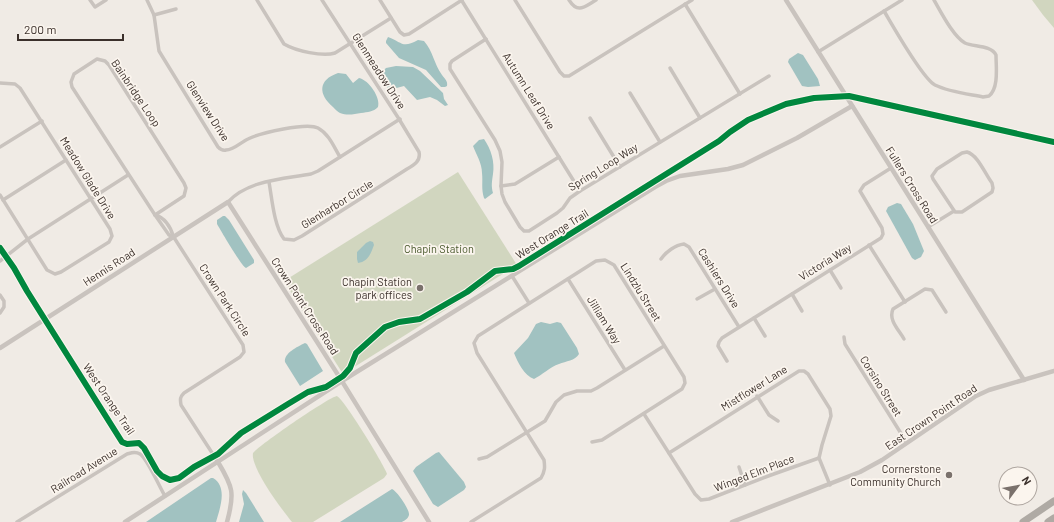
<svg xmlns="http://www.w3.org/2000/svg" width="1054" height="522" viewBox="0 0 1054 522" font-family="Barlow,sans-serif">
  <rect width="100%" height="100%" fill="#f0ebe5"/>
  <g fill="#d1d6bf">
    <polygon points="1032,0 1054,0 1054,28 1043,15"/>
    <polygon points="458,172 517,265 343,374 284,281"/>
    <path d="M337,396c8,5 46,67 50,78l-3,4 -71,44h-21c-10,-12 -42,-55 -39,-69 6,-8 76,-56 84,-57z"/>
  </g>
  <g fill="#a1c2c1">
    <path d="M388,37c14,5 14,12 30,3l6,1c9,10 10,23 18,34 3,4 6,6 5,11l-2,1h-4l-15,-17 -27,-12 -13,-15v-2z"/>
    <polygon points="798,53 803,55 818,79 820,86 808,87 802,86 788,62 789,59"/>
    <polygon points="396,66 413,67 420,71 443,93 444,99 448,105 445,106 437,100 430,97 417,100 404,86 389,90 381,77 381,73 386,68"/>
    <path d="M338,73l8,1 7,9 6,-5c10,2 22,20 19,29 -5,5 -10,5 -17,6 -7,1 -13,3 -21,0 -2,-1 -5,-4 -7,-6 -15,-13 -15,-27 5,-34z"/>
    <path d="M484,139c7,10 11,23 9,35 -1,7 -2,12 0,19l-8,6 -1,-1c-3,-9 -1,-16 -2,-25 0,-10 -6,-19 -9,-27l6,-6z"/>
    <polygon points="897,203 901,204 913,224 924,251 921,257 915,260 912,258 886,211 888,207"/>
    <path d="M223,216h2l4,4 25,40v3l-8,5c-4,-1 -25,-37 -29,-44v-4z"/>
    <path d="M370,241l3,1 1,3c-3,8 -6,17 -16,18l-1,-4v-7l9,-9z"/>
    <path d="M541,322l9,2 7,-2 4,1 16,25 2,6c-4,7 -13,7 -20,10 -9,3 -17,11 -25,15 -10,-4 -16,-16 -20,-26l14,-15 8,-14z"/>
    <path d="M305,343l2,1 16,27 -23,15 -15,-24c-1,-9 12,-15 20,-19z"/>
    <polygon points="439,452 464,482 466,487 464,490 438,507 433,504 413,471 416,467 436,453"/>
    <path d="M211,478h2c15,9 7,30 3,44h-70z"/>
    <path d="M392,489c5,2 18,21 17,26 -1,4 -4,5 -7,7h-62z"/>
    <polygon points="243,490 246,493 264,522 239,522 244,504 242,494"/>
  </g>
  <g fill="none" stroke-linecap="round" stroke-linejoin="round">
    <g stroke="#c9c3be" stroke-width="3.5">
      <polyline points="90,0 95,7 106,0"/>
      <path d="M147,0l7,15 5,36 59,96c2,2 5,4 8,3 8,0 15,-8 22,-11 12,-6 59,-17 70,-11 11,6 16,19 22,29"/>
      <path d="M257,0l27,44c12,7 39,13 51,9l56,-35"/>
      <polyline points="380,0 400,32 404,35 409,34 462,0"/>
      <polyline points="515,0 560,72 564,76 569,76 692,0"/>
      <path d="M569,0c9,14 15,7 27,0"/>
      <polyline points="462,1 580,191"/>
      <polyline points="685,4 740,94"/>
      <path d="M884,11c9,15 38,67 51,74 14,7 33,9 48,12l6,-1c10,-8 7,-29 7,-41 -5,-10 -22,-8 -31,-12 -12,-7 -24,-31 -31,-43"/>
      <polyline points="154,15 176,9"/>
      <polyline points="486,39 452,61 450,64 450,69 495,140 500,151 502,162 501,186 502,194 505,202 520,227 524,231 529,231 557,213 563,208 570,198 580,191 769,76"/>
      <polyline points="818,52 902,0"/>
      <polygon points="97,59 105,61 109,65 184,183 186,188 184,196 155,215 72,87 71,82 74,74"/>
      <polyline points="670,68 700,118"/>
      <polyline points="0,83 15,84 20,88 110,229 112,236 109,242 61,272 55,274 47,270 0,195"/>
      <polyline points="630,93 660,142"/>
      <polyline points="590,118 620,167"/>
      <polyline points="0,147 42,121"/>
      <path d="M967,152c11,3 18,22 25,31l1,5 -1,4 -30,20h-7l-22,-33 -1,-3 5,-7 25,-16z"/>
      <path d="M269,182c3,17 5,44 15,57l10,1 8,-4 105,-67c7,-4 14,-8 12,-17l-20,-33 -77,-119"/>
      <polyline points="501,186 515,184 559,157"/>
      <polyline points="3,200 66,160"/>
      <path d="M228,202c20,-22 56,-23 83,-28l7,-3 82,-52"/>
      <path d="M155,215c9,2 16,12 18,21l70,109 1,7 -4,5 -56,36c-4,4 -4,6 -3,12l37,57"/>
      <polyline points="155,215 169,235 173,236"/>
      <polyline points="928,227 954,211"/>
      <polyline points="869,245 905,302"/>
      <path d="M661,259c5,-7 14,-14 23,-15l5,3 50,80"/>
      <polyline points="0,261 28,239 128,175"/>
      <polyline points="830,270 841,288"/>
      <polyline points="512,276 529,303"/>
      <polyline points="568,279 625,370"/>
      <polyline points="792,294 802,311"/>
      <polyline points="0,295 4,301 4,307 0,313"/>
      <polyline points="697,299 715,289"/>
      <polyline points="754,318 765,336"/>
      <polyline points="844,337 845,344 907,443"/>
      <path d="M904,339c-5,-9 -16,-19 -11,-30l32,-20 7,1 14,22"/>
      <polyline points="727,361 718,346 719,342 722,338 881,238 883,234 882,228 860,191 864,185 891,168"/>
      <polyline points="757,396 769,415 778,421"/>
      <polyline points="644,414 695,494 701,500 709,499 771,475 819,458"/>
      <polyline points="669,453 799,371 804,371 808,374 830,409 831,416 822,445 819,458 830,485"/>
      <polyline points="479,459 487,457 545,421 556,402 564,395 577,391 591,391 597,388 664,346"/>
      <polyline points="739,467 745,485"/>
      <path d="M17,522l110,-68c4,-1 8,-3 13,0 7,4 20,34 25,42"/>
      <path d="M471,522l70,-44c4,-7 4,-11 3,-18l-67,-107 -3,-10 4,-7 118,-75 9,-1 9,5 70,112 1,6 -3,6 -80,51 -10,2"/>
    </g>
    <g stroke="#c9c3be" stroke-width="4.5">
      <polyline points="786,0 1024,380"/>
      <polyline points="0,348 228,202 340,378 429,522"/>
      <path d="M218,462c15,25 17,31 9,60"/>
      <polyline points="125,522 342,381 655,187 666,181 680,176 728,169 743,165 797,138 852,106"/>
      <polyline points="732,522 860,472 882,460 976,396 989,390 1054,371"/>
    </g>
    <g stroke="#afaaa4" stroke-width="7">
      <polyline points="1023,522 1054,501"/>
      <polyline points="1048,522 1054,518"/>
    </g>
    <defs>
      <polyline id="cycleway" points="0,248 14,268 27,291 122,442 127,444 139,443 144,448 157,471 162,476 170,480 179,478 194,467 218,454 241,433 288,404 308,392 326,387 343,376 350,368 356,353 385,327 399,322 420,319 467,292 495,271 513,269 519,266 719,141 730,132 748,120 786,104 814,98 849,96 1054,142"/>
    </defs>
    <use href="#cycleway" stroke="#fbf5ee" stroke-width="8"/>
    <use href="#cycleway" stroke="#00873e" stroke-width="6"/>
  </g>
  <g fill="#7a716c" stroke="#fbf5ee" stroke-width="1.5">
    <circle cx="420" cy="288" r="4"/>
    <circle cx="949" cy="475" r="4"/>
  </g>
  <g text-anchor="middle" stroke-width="3.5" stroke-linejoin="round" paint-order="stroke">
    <g font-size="11" fill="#3b302b" stroke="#fbf5ee">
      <text transform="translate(379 71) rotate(57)" y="4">Glenmeadow Drive</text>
      <text transform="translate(529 91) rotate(58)" y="4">Autumn Leaf Drive</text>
      <text transform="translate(136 93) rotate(56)" y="4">Bainbridge Loop</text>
      <text transform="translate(208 111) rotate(57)" y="4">Glenview Drive</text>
      <text transform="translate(603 167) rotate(-32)" y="4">Spring Loop Way</text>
      <text transform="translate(88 178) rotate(58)" y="4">Meadow Glade Drive</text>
      <text transform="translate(912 185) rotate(58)" y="4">Fullers Cross Road</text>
      <text transform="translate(337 204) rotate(-32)" y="4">Glenharbor Circle</text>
      <text transform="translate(552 234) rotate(-32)" y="4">West Orange Trail</text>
      <text transform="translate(825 262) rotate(-32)" y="4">Victoria Way</text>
      <text transform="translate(109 267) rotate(-33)" y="4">Hennis Road</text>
      <text transform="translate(719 278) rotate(58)" y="4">Cashiers Drive</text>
      <text transform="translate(641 292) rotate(58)" y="4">Lindzlu Street</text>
      <text transform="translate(225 300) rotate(57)" y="4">Crown Park Circle</text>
      <text transform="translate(305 306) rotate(57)" y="4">Crown Point Cross Road</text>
      <text transform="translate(604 320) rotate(58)" y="4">Jilliam Way</text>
      <text transform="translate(881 386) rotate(58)" y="4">Corsino Street</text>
      <text transform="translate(754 388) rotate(-32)" y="4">Mistflower Lane</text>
      <text transform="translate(109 399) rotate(56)" y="4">West Orange Trail</text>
      <text transform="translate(931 417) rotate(-34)" y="4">East Crown Point Road</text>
      <text transform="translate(84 470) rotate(-32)" y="4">Railroad Avenue</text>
      <text transform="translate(754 473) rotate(-21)" y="4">Winged Elm Place</text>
    </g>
    <g font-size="11" fill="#4a5a2e" stroke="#fbf5ee">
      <text x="439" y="253">Chapin Station</text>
    </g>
    <g font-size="11" fill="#3b302b" stroke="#fbf5ee" text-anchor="end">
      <text x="412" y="286">Chapin Station<tspan x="412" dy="13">park offices</tspan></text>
      <text x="941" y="473">Cornerstone<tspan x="941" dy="13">Community Church</tspan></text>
    </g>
  </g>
  <g transform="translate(1018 486) rotate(58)"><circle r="19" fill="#fbf5ee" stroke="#aea6a0"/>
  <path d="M0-3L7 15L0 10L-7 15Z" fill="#7a716c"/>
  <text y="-6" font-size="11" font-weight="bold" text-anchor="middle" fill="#3b302b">N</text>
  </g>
  <path d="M18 34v6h105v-6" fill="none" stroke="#3b302b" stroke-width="2"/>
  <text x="24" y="34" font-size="12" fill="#3b302b" stroke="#fbf5ee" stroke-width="3" paint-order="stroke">200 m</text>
</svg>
